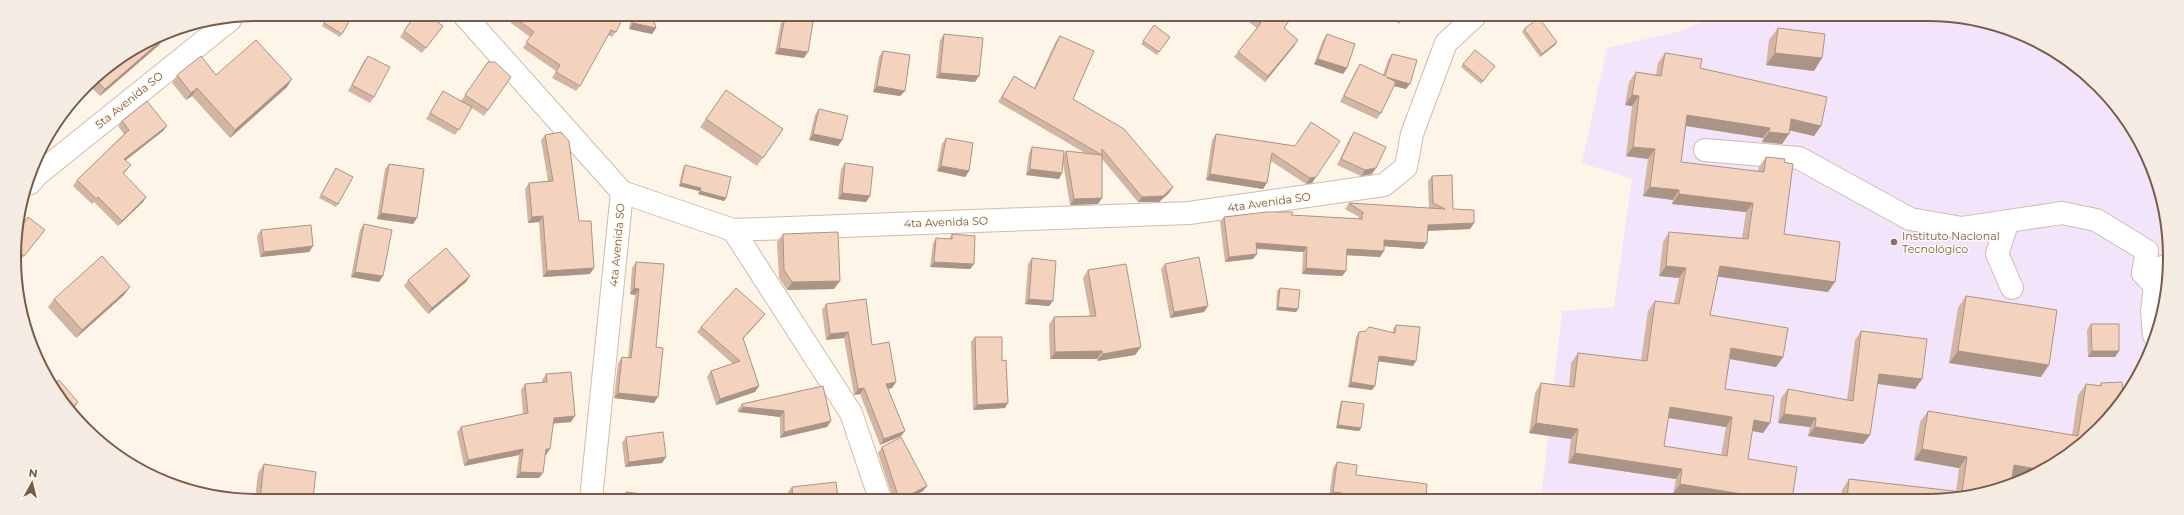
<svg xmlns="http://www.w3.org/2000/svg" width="2184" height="515" viewBox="0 0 2184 515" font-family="Montserrat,sans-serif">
  <rect width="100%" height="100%" fill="#fdf5e8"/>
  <polygon fill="#f2e4fa" points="1717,16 1959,16 2048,47 2120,109 2162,195 2168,290 2145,365 2099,430 2034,476 1958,499 1541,499 1562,311 1614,307 1632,179 1582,163 1607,48 1677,32"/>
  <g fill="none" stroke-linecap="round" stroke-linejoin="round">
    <defs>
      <g id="minor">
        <polyline points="463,14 622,192 733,230 1189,213 1384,185 1406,167 1412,134 1446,43 1475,16"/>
        <polyline points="1705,150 1799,158 1910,219 1962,228 2062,213 2096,220 2147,251 2143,273 2155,286 2152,312 2154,335"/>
        <polyline points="30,183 37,175 230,20"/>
        <polyline points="2008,221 1997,254 2012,288"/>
        <polyline points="733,230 851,413 880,499"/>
        <polyline points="2143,273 2166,266"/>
        <polyline points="591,499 622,192"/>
      </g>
    </defs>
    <use href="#minor" stroke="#d0bcac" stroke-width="24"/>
    <use href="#minor" stroke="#fff" stroke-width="22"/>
  </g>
  <g fill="#d2b5a3" fill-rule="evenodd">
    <polygon points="329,14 342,34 340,37 322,26"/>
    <polygon points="416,14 443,26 422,53 400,37"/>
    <polygon points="499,14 592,15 620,14 616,32 612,37 608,35 580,86 576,91 552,78 556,71 523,48 530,37"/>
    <polygon points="632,14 652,14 656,28 652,34 629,29"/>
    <polygon points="1239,15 1294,15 1284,28 1295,45 1265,82 1234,57 1257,28"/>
    <polygon points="1388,15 1406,15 1399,24"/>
    <polygon points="785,17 804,58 775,54 781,22"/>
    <polygon points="1154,25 1170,37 1157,55 1141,44"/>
    <polygon points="1778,28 1814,71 1766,65 1769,40"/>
    <polygon points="1524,29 1557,42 1555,45 1540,57 1522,32"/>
    <polygon points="944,34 975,82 936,78 940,40"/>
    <polygon points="1327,34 1347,68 1343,74 1314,64 1323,40"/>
    <polygon points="1060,36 1073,99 1173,187 1169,193 1159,202 1138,202 1102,159 1102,198 1098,204 1070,205 1063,163 1059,179 1026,175 1029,153 1032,147 1064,154 1066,151 1085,153 998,102 1014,76 1034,88 1056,41"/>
    <polygon points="164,38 159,45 100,96 90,86 81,95 97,75"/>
    <polygon points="883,51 905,91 900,96 873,92 879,57"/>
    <path d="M1665,53l35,15 121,58 -7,10 -25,-6v4l-7,10 -20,-2 1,-4 -77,-12 -5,36 77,10 1,-5 7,-10 18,5v72l44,58 -110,-16 -8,39 73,42 -7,10 -46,-8 -5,30 45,34 -7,10 -11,-2 -4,28 -75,35 3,-15 -108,-16 3,-24 -42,-6 6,-40 6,-10 28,4 2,-24 7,-10 63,7 7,-49 7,-10 19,2 5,-25 -20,-2 4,-34 6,-10 73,6 4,-26 -74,-8 1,-4 -30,-4 5,-37 -22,-3 6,-50 -7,-1 4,-23 7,-10 20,3 2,-12zM1668,418l58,9 -5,28 -57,-9z"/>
    <polygon points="1392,54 1406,89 1394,86 1381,113 1377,119 1340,102 1356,70 1360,64 1383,75 1388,60"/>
    <polygon points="368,56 374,97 370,103 348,91 364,61"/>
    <polygon points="488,62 511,77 484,116 472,108 455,135 426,119 443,91 466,104 461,101"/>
    <polygon points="1463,64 1495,66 1481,84 1461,67"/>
    <polygon points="177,75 216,75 287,87 230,138 192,96 186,100 172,83"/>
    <polygon points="726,90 783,129 757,166 700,127"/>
    <polygon points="819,109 842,140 838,146 809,140 815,115"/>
    <polygon points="122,121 167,126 163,131 126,160 127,170 123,174 146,197 143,202 118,226 94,202 92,204 73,186 77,180 124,134 118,126"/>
    <polygon points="1354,132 1372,174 1361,176 1337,165 1350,138"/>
    <polygon points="1216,134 1295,146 1316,177 1312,183 1306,184 1271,161 1263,189 1206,180 1212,140"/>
    <polygon points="545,135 579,221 590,274 543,277 539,222 528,223 525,189 529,183 548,181 541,140"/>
    <polygon points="946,138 969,171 965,177 937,171 942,144"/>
    <polygon points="845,163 870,196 866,202 838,199 841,169"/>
    <polygon points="389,164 417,218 413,224 377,219 385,169"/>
    <polygon points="685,165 726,198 724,201 698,194 699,191 679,186 683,168"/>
    <polygon points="336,168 338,204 336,207 319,198"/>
    <polygon points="1432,176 1453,209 1474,223 1470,229 1428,231 1423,249 1384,246 1380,257 1347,255 1346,271 1342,276 1302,274 1303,252 1256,249 1253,259 1225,262 1220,222 1224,217 1291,215 1358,219 1359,217 1345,209 1349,203 1429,208 1428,181"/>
    <polygon points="364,224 379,282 351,277 360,230"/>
    <polygon points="261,230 313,246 309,252 260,257 257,236"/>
    <polygon points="783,234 834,289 787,290 779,278 777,242"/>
    <polygon points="952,234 974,264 970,269 930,267 933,243 936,238 949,239"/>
    <polygon points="41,235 20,261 17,259 15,241"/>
    <polygon points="1032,258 1053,301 1049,306 1025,304 1028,264"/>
    <polygon points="636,262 656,347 654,403 614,398 618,363 622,357 628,357 635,295 630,294 632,268"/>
    <polygon points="1165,264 1204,312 1170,318 1161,269"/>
    <polygon points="1088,270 1141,347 1135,355 1097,361 1097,359 1050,359 1049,325 1054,317 1090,316 1083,278"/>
    <polygon points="470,276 466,282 428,314 404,286 408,280"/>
    <polygon points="1280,288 1298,309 1296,312 1276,310 1277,291"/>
    <polygon points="124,295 76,338 48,307 54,299"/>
    <polygon points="1966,296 2041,377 1949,363 1958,308"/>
    <polygon points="826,304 872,345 896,382 892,388 888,389 905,431 901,436 880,445 860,394 854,395 844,338 826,340 822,310"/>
    <polygon points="765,314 761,319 743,339 759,386 755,392 716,405 707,377 711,371 733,364 697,332 701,327"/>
    <polygon points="2091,324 2119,351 2115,357 2088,357 2087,330"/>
    <polygon points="1396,325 1416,361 1413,366 1378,361 1372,390 1348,387 1356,337 1359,332 1393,333 1393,329"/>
    <polygon points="1861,331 1922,379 1915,389 1877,384 1870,435 1863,444 1808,436 1810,427 1778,423 1781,398 1788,389 1847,400 1855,340"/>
    <polygon points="975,337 1002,361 1005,408 973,410 971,342"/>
    <polygon points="546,374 571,422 553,423 546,455 545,455 539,478 516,478 519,455 464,466 457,432 461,427 523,414 521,390 525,384 542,382 542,380"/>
    <polygon points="2101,383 2099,430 2012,477 1958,499 1841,499 1842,490 1849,479 1956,492 1959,468 1914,460 1920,422 1928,411 2072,435 2078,395 2086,384 2099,386"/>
    <polygon points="823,386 831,421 827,427 780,438 780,417 738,412 738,409 742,404"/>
    <polygon points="1342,401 1361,428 1359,431 1336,428 1340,404"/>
    <polygon points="626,437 666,457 662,463 625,467 622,443"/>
    <polygon points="882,447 927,486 923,491 908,499 893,499 878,453"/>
    <polygon points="1337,462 1356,475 1426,499 1338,499 1329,498 1333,468"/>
    <polygon points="264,464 313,499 255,499 258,473"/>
    <polygon points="792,487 838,499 788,499 788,492"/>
    <polygon points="626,492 658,499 622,499"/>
  </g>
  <g fill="#ab9485">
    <polygon points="633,23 656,28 652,34 629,29"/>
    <polygon points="164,38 159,45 100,96 105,89"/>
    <polygon points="1298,40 1295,45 1265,82 1268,76"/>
    <polygon points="1557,42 1555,45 1540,57 1542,54"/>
    <polygon points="779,48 808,52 804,58 775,54"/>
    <polygon points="1775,53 1822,58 1814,71 1766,65"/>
    <polygon points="1318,59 1347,68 1343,74 1314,64"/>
    <polygon points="940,73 979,76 975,82 936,78"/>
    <polygon points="1386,77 1410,84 1406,89 1382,83"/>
    <polygon points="95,79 90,86 81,95 88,86"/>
    <polygon points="292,79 287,87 230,138 235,130"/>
    <polygon points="877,86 905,91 900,96 873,92"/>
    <polygon points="197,88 192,96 186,100 191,93"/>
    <polygon points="1632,95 1639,96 1632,106 1625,105"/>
    <polygon points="1687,115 1770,128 1763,138 1680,125"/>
    <polygon points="1791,119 1821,126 1814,136 1784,129"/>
    <polygon points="167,126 163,131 121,164 124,159"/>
    <polygon points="1769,132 1789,134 1782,144 1762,142"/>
    <polygon points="813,134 842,140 838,146 809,140"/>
    <polygon points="1633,147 1655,149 1648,159 1626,156"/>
    <polygon points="131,165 127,170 119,178 123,173"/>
    <polygon points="941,166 969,171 965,177 937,171"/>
    <polygon points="1376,168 1372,174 1361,176 1365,170"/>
    <polygon points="1030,169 1062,173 1059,179 1026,175"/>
    <polygon points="1210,174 1267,183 1263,189 1206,180"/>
    <polygon points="1316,177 1312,183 1306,184 1310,178"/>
    <polygon points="681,183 701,188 699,191 679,186"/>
    <polygon points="1173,187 1169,193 1159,202 1138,202 1142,197"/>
    <polygon points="1650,187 1679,190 1673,200 1643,196"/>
    <polygon points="700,191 726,198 724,201 698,194"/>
    <polygon points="842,193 870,196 866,202 838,199"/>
    <polygon points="1679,194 1753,203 1746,212 1672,204"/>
    <polygon points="146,197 143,202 118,226 122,221"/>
    <polygon points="1102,198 1098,204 1070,205 1074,199"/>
    <polygon points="381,213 417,218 413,224 377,219"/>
    <polygon points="543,216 539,222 528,223 532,217"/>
    <polygon points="1474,223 1470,229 1424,231 1428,225"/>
    <polygon points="1384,240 1427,243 1423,249 1380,246"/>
    <polygon points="1256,243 1307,247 1303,252 1252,248"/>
    <polygon points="313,246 309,252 260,257 264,252"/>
    <polygon points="1347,249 1384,251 1380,257 1344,255"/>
    <polygon points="1257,254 1253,259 1225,262 1229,257"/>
    <polygon points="934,262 974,264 970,269 930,267"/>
    <polygon points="1666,266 1686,268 1679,278 1659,276"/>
    <polygon points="1720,266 1835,282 1828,292 1713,276"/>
    <polygon points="594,268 590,274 543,277 547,271"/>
    <polygon points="1306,268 1346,271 1342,276 1302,274"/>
    <polygon points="355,272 383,276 379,282 351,277"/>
    <polygon points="470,276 466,282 428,314 432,308"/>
    <polygon points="840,281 834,289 787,290 792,282"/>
    <polygon points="130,287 124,295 76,338 82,330"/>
    <polygon points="634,288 639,289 635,295 630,294"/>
    <polygon points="1029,299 1053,301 1049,306 1025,304"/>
    <polygon points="1208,306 1204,312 1170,318 1174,312"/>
    <polygon points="1278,307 1298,309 1296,312 1276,310"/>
    <polygon points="765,314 761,319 739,343 743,338"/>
    <polygon points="848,332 844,338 826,340 830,334"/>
    <polygon points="1141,347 1135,355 1097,361 1103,354"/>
    <polygon points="1731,348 1783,357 1776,367 1724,358"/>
    <polygon points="1102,351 1097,359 1050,359 1055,352"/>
    <polygon points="1958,351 2049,365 2041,377 1949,363"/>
    <polygon points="2092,351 2119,351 2115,357 2088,357"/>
    <polygon points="1379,356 1416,361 1413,366 1376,361"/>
    <polygon points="1879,374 1922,379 1915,389 1872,383"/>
    <polygon points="896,382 892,388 882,390 886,384"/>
    <polygon points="1351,382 1375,386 1372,390 1348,387"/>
    <polygon points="759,386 755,392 716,405 720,399"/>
    <polygon points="864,388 860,394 854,395 858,389"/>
    <polygon points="618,393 658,397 654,403 614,398"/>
    <polygon points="78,402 74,408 70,411 69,410"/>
    <polygon points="1008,403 1005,408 973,410 977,405"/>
    <polygon points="743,407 784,411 780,417 738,412"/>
    <polygon points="1670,407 1732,417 1726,427 1663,417"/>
    <polygon points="1784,414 1816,418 1810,427 1778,423"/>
    <polygon points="575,416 571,422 550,424 554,418"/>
    <polygon points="1754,420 1770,423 1763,433 1747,430"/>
    <polygon points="831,421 827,427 780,438 784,432"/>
    <polygon points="1536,423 1578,429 1571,439 1529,433"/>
    <polygon points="1338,425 1361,428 1359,431 1336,428"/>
    <polygon points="1815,427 1870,435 1863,444 1808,436"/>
    <polygon points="905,431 901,436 880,445 884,439"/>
    <polygon points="523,449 519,455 464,466 468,460"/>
    <polygon points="546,449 550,449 546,455 542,454"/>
    <polygon points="1922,449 1967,457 1959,468 1914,460"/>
    <polygon points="1575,453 1682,469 1676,479 1568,463"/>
    <polygon points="666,457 662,463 625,467 629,462"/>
    <polygon points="2014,465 2043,470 2034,476 2025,479 2006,476"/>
    <polygon points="520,472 543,473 539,478 516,478"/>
    <polygon points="1680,484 1774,499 1706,499 1673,494"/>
    <polygon points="927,486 923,491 908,499 901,499"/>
    <polygon points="1333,492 1342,493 1338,499 1329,498"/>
  </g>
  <g fill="#f4d3be" stroke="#ab9485" fill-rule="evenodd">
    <polygon points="329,14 352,14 353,15 342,34 324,23"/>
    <polygon points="416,14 427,14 443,26 426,48 404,31"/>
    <polygon points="510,14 591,14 593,15 593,14 620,14 624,16 616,32 611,30 580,86 556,72 560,65 526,42 534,32"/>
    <polygon points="635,14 652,14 656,28 633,23"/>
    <polygon points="1250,15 1293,15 1284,28 1298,40 1268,76 1238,52 1261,23"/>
    <polygon points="785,17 813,22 808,52 779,48"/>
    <polygon points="1539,18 1557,42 1542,54 1524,29"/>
    <polygon points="1154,25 1170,37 1159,52 1143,41"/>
    <polygon points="1778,28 1825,34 1822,58 1775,53"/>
    <polygon points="944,34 983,38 979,76 940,73"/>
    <polygon points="1327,34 1355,44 1347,68 1318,59"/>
    <polygon points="161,35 164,38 105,89 95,79 88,86 97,75"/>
    <polygon points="1060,36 1094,51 1073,99 1124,129 1173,187 1163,196 1142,197 1102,149 1102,155 1002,97 1014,76 1035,89"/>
    <polygon points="256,40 292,79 235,130 197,88 191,93 177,75 201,56 216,75"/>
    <polygon points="1475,50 1495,66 1483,81 1463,64"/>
    <polygon points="883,51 910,55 905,91 877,86"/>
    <path d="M1665,53l37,6 -2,9 127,29 -6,29 -30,-7 -2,15 -20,-2 1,-4 -83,-13 -6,47 83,10 2,-15 19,2 -1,3 9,2 -9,70 56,8 -5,40 -115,-16 -10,49 78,13 -5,29 -52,-9 -6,41 49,7 -4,27 -16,-3 -6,39 49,8 -5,32h-18l-94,-15 2,-15 -107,-16 3,-24 -42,-6 5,-40 33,4 4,-34 69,8 8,-60 24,3 7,-36 -20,-2 3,-34 79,7 5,-36 -74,-9v-4l-29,-3 5,-38 -22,-2 6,-51 -7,-1 4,-23 25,4zM1670,407l62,10 -5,39 -63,-10z"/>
    <polygon points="1392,54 1417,60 1410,84 1386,77 1396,82 1381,113 1344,96 1360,64 1385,76"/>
    <polygon points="368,56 390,67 374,97 352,85"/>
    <polygon points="488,62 495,62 511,77 488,110 465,95"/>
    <polygon points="726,90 783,129 763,158 706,119"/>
    <polygon points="443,91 472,107 459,130 430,113"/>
    <polygon points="147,101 167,126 124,159 131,165 123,173 146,197 122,221 98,197 96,199 77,180 129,130 122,121"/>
    <polygon points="819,109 848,116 842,140 813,134"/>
    <polygon points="1311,122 1340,141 1316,177 1310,178 1272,153 1267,183 1210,174 1216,134 1295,146"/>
    <polygon points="561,132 569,141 579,221 591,221 594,268 547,271 543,216 532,217 529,183 553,181 545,135"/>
    <polygon points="1354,132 1386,147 1376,168 1365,170 1341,159"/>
    <polygon points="946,138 973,143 969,171 941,166"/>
    <polygon points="1032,147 1064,151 1062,173 1030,169"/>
    <polygon points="1066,151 1102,155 1102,198 1074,199"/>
    <polygon points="845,163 873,167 870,196 842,193"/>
    <polygon points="389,164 424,169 417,218 381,213"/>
    <polygon points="685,165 731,177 726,198 700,191 701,188 681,183"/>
    <polygon points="336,168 353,177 338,204 321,195"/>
    <polygon points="1452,175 1453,209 1474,210 1474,223 1428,225 1427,243 1384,240 1384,251 1347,249 1346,271 1306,268 1307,247 1256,243 1257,254 1229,257 1224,217 1267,212 1293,212 1291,215 1362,219 1362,213 1364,213 1349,203 1445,209 1433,203 1432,176"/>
    <polygon points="28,217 45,230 24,256 16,249 15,241 17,232"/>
    <polygon points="364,224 392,230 383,276 355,272"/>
    <polygon points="311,225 313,246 264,252 261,230"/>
    <polygon points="838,232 840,281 792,282 784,270 783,234"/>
    <polygon points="952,234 975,236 974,264 934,262 936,238 952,239"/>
    <polygon points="446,248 470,276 432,308 408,280"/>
    <polygon points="102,256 130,287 82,330 54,299"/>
    <polygon points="1199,257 1208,306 1174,312 1165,264"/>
    <polygon points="1032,258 1056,261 1053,301 1029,299"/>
    <polygon points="636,262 664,264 656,347 663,348 658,397 618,393 622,357 631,358 639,289 634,288"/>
    <polygon points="1126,264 1141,347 1103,354 1102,351 1055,352 1054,317 1096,316 1088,270"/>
    <polygon points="736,288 765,314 743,338 759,386 720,399 711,371 740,361 701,327"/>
    <polygon points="1280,288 1300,290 1298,309 1278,307"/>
    <polygon points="1966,296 2057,310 2049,365 1958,351"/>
    <polygon points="866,299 872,345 889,342 896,382 886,384 905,431 884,439 864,388 858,389 848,332 830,334 826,304"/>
    <polygon points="2091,324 2119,324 2119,351 2092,351"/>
    <polygon points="1396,325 1420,327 1416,361 1379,356 1375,386 1351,382 1359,332 1366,331 1369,327 1395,333"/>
    <polygon points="1861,331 1927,339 1922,379 1879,374 1870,435 1815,427 1816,418 1784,414 1788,389 1853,401"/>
    <polygon points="975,337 1002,337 1002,361 1006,360 1008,403 977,405"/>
    <polygon points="571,372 575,416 554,418 550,449 546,449 543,473 520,472 523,449 468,460 461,427 528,413 525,384 547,382 546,374"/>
    <polygon points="59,380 78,402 69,410 64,406 53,385"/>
    <polygon points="2122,382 2123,396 2099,430 2043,470 2014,465 2011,483 1958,499 1847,499 1849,479 1962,492 1967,457 1922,449 1928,411 2078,436 2086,384 2101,386 2101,383"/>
    <polygon points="823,386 831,421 784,432 784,411 743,407 742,404"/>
    <polygon points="1342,401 1364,404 1361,428 1338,425"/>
    <polygon points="663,432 666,457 629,462 626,437"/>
    <polygon points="901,437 927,486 901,499 899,499 882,447"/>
    <polygon points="1337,462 1357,465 1356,475 1427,484 1426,499 1341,499 1342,493 1333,492"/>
    <polygon points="264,464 316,472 313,499 260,499"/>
    <polygon points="836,482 838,499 793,499 792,487"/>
    <polygon points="626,492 658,496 658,499 625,499"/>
  </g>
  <circle fill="#8d6e63" stroke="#fff9ef" stroke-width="1.5" cx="1894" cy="242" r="4"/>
  <g text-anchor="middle" stroke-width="3" stroke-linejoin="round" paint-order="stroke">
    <g font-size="11" fill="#795b4a" stroke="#fff9ef">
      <text transform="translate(129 100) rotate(-39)" y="4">5ta Avenida SO</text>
      <text transform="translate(1269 202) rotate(-8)" y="4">4ta Avenida SO</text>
      <text transform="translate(946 222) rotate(-2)" y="4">4ta Avenida SO</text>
      <text transform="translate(617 245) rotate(-85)" y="4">4ta Avenida SO</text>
    </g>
    <g font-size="11" fill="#785e54" stroke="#fff9ef" text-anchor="start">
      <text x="1902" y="240">Instituto Nacional<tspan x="1902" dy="13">Tecnológico</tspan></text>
    </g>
  </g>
  <path d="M0 0H2184V515H0ZM257 21H1927A236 236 0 0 1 2163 257V258A236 236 0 0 1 1927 494H257A236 236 0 0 1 21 258V257A236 236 0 0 1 257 21Z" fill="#f4ece2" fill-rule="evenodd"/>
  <path fill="none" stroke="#795b4a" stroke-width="2" d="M257 21H1927A236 236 0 0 1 2163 257V258A236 236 0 0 1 1927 494H257A236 236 0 0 1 21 258V257A236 236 0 0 1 257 21Z"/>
  <g transform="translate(32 483) rotate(7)" stroke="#fff9ef" stroke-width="3" paint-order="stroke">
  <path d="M0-3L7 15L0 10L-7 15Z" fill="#795b4a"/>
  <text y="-6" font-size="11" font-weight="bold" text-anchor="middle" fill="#795b4a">N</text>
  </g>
</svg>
